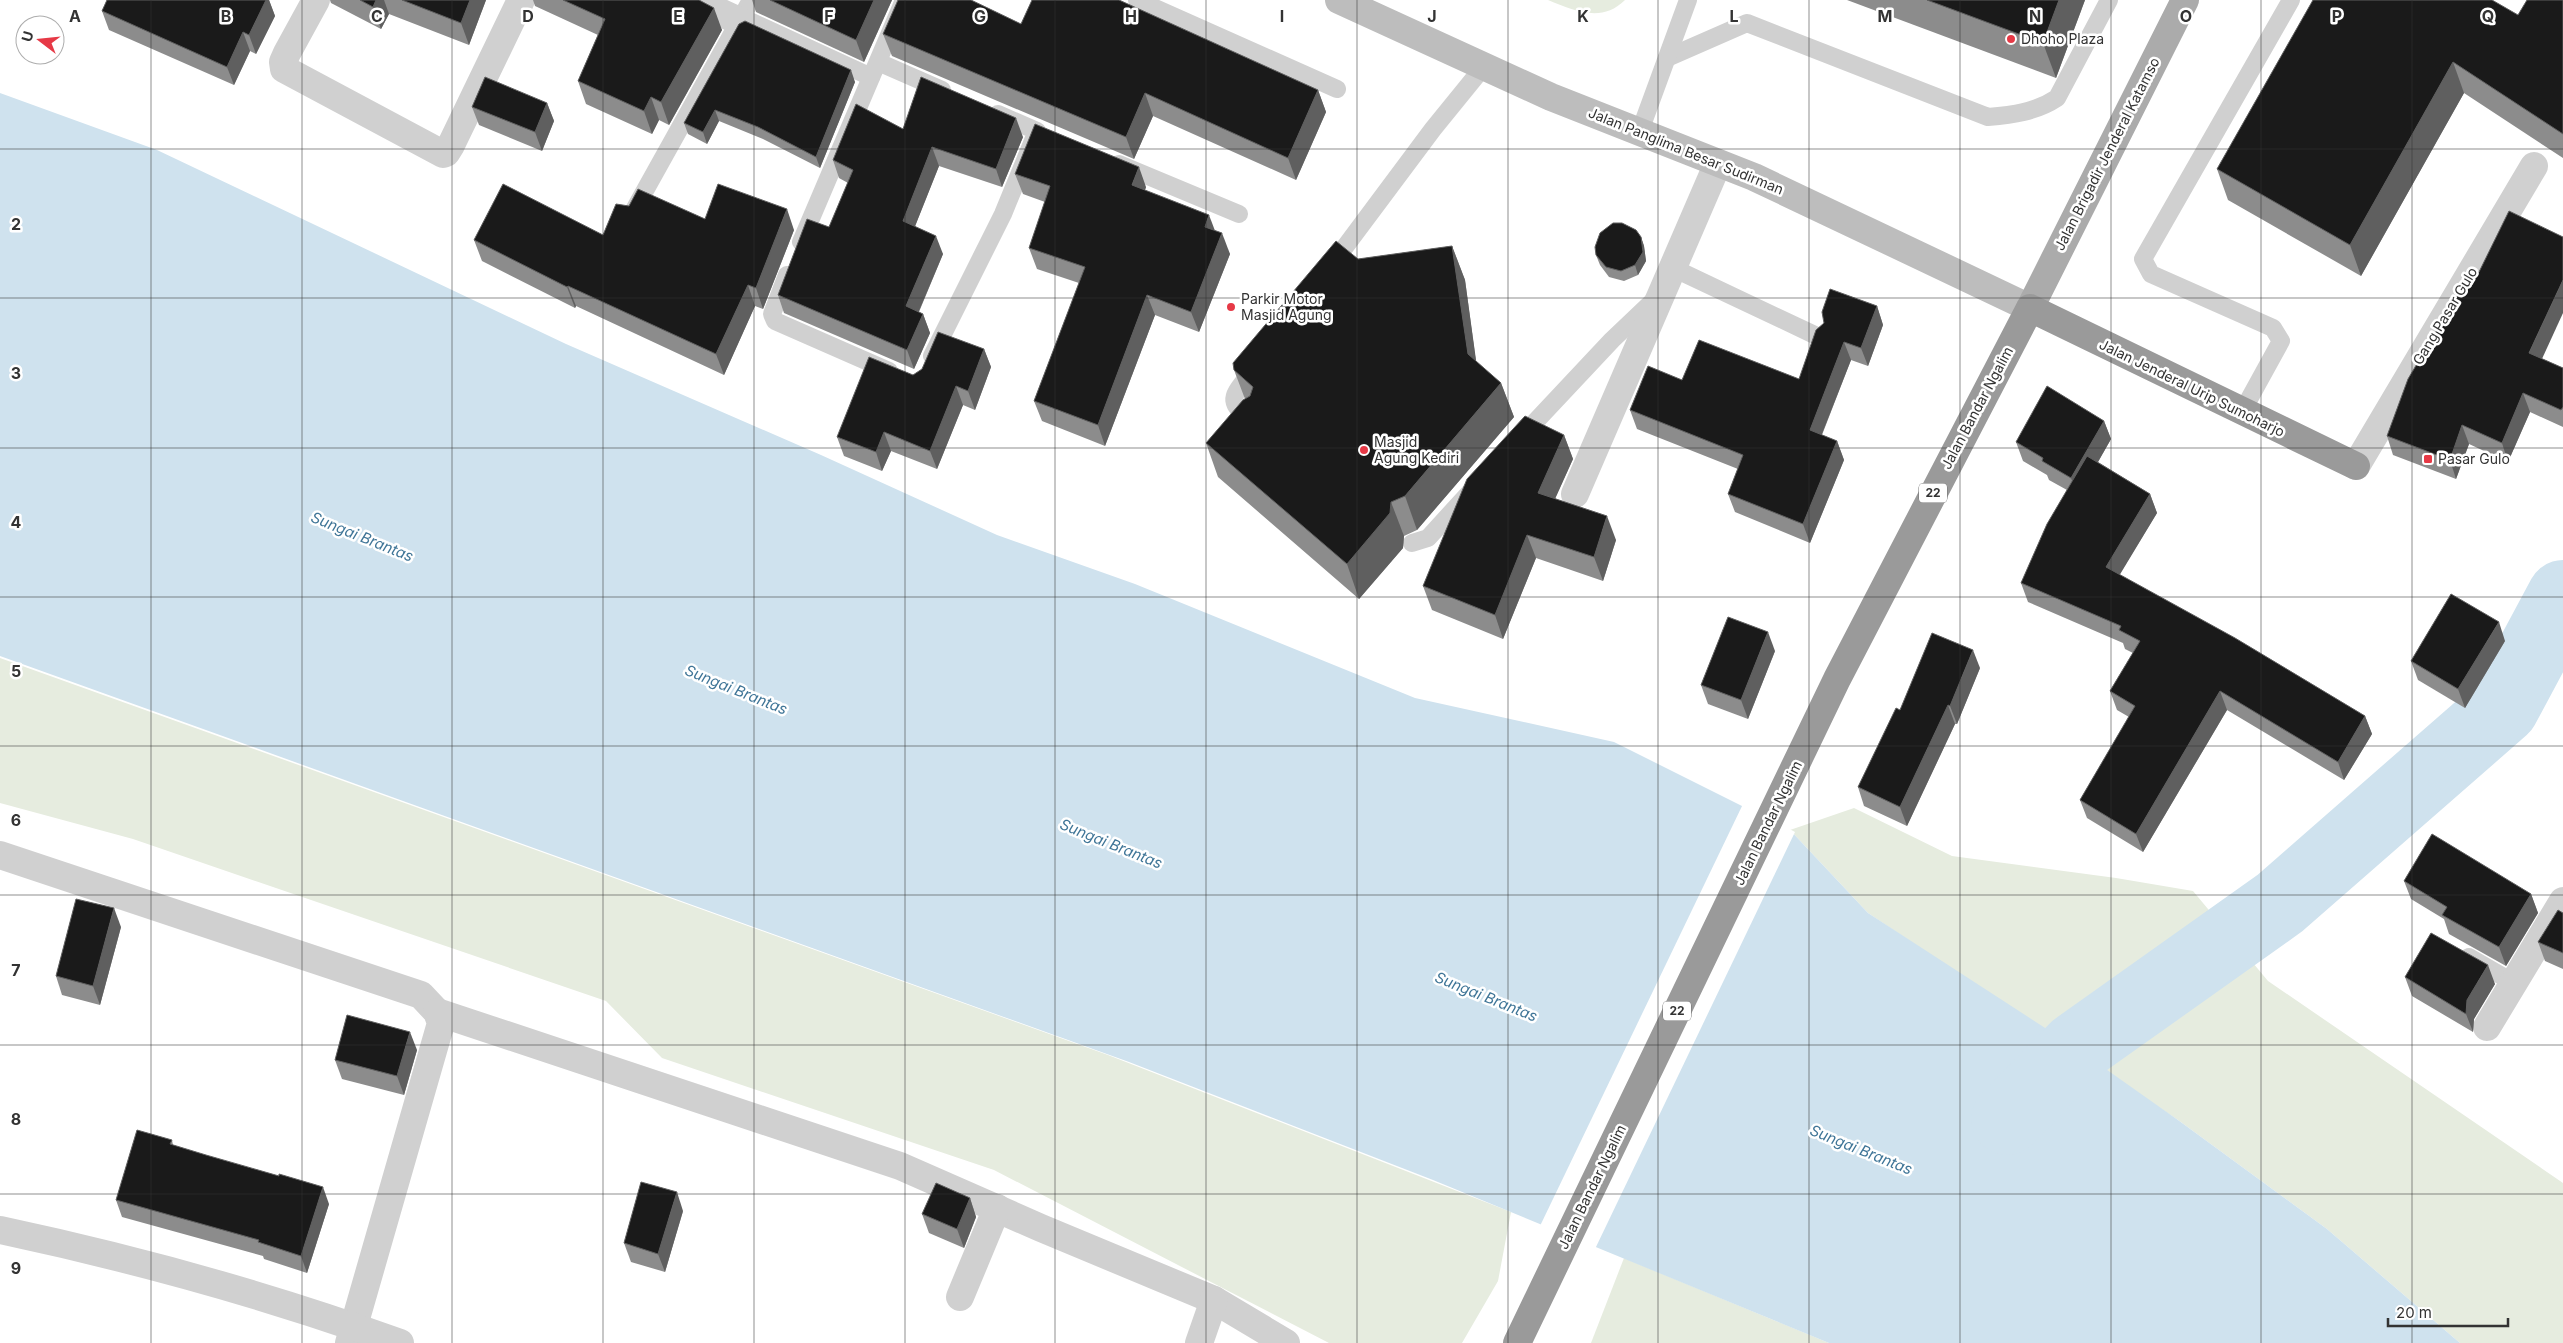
<svg xmlns="http://www.w3.org/2000/svg" width="2563" height="1343" viewBox="0 0 2563 1343" font-family="Inter,sans-serif">
  <rect width="100%" height="100%" fill="#fff"/>
  <g fill="#e6ecdf">
    <path d="M1548,0h77c-23,23 -50,11 -77,0z"/>
    <polygon points="0,658 1108,1055 1511,1212 1498,1281 1462,1343 1329,1343 994,1170 662,1058 606,1001 133,839 0,803"/>
    <polygon points="1854,808 1952,856 2116,878 2193,891 2268,981 2563,1183 2563,1343 2460,1343 2327,1229 2178,1120 1868,913 1790,830"/>
    <polygon points="1624,1258 1829,1343 1591,1343"/>
  </g>
  <polygon fill="#cfe2ee" points="0,93 157,150 566,344 821,455 997,535 1135,584 1415,698 1614,742 1790,830 1868,913 2076,1048 2178,1120 2327,1229 2460,1343 1829,1343 1433,1180 1129,1062 0,656"/>
  <polygon fill="#fff" points="1743,804 1795,832 1595,1249 1540,1226"/>
  <g fill="none" stroke-linecap="round" stroke-linejoin="round">
    <polyline stroke="#cfe2ee" stroke-width="72" points="2007,1119 2076,1048 2280,903 2503,708 2563,596"/>
    <g stroke="#d0d0d0" stroke-width="18">
      <polyline points="1137,0 1337,89"/>
      <polyline points="741,17 871,77"/>
      <path d="M1667,58l80,-35 241,94c24,-2 48,-5 69,-19l52,-98"/>
      <polyline points="878,62 942,90"/>
      <polyline points="1640,131 1688,0"/>
      <polyline points="1119,164 1239,214"/>
      <polyline points="633,212 751,0"/>
      <polyline points="801,242 904,0"/>
      <polyline points="1330,267 1433,129 1485,65"/>
      <polyline points="1673,268 1821,338"/>
      <polyline points="787,275 772,314 775,321 889,371"/>
      <polyline points="932,356 1003,214 1037,131 998,114"/>
      <polyline points="2242,412 2281,341 2273,328 2151,274 2143,259 2291,0"/>
      <path d="M1254,423c-32,-24 -20,-27 0,-55"/>
      <polyline points="1520,438 1612,340 1653,301"/>
      <polyline points="1412,543 1428,538 1470,492"/>
      <polyline points="2469,957 2514,983"/>
    </g>
    <g stroke="#d0d0d0" stroke-width="28">
      <polyline points="316,0 287,53 283,62 284,69 443,154 446,153 451,145 521,0"/>
      <polyline points="694,0 739,21"/>
      <polyline points="2356,466 2534,166"/>
      <polyline points="1575,494 1718,163"/>
      <polyline points="0,855 421,995 437,1012 441,1023 349,1343"/>
      <polyline points="437,1012 900,1166 1041,1228 1214,1300 1286,1343"/>
      <polyline points="2487,1027 2563,901"/>
      <path d="M0,1230c136,29 270,66 400,113"/>
      <polyline points="960,1297 997,1208"/>
      <polyline points="1199,1343 1214,1300"/>
    </g>
    <polyline stroke="#bdbdbd" stroke-width="28" points="1339,0 1551,97 1754,177 2030,308"/>
    <polyline stroke="#ababab" stroke-width="28" points="2030,308 2185,0"/>
    <polyline stroke="#9a9a9a" stroke-width="28" points="1517,1343 1837,679 2030,308 2356,466"/>
  </g>
  <g fill="#8c8c8c">
    <polygon points="107,0 269,0 275,16 256,54 250,51 234,85 109,30 102,11"/>
    <polygon points="330,0 486,0 469,45 389,14 381,29 331,3"/>
    <polygon points="533,0 699,0 722,30 669,125 659,120 652,134 586,104 578,81 598,35 535,6"/>
    <polygon points="752,0 892,0 864,62 756,12"/>
    <polygon points="1847,0 2085,0 2056,78"/>
    <polygon points="2563,0 2563,158 2464,93 2361,276 2228,200 2217,169 2518,15"/>
    <polygon points="739,24 855,82 820,168 763,139 719,121 707,144 688,134 684,123"/>
    <polygon points="1021,24 1318,90 1326,112 1296,180 1153,116 1134,159 892,56 883,34"/>
    <polygon points="547,103 554,121 542,151 479,125 472,107"/>
    <polygon points="903,129 1023,137 1002,187 939,166 915,226 943,254 919,312 923,314 930,333 914,369 784,313 778,295 829,227 848,183 839,178 833,160"/>
    <polygon points="1015,174 1146,187 1145,190 1215,231 1230,254 1199,332 1155,315 1105,446 1042,421 1034,401 1079,283 1037,269 1029,248 1045,202 1023,194"/>
    <polygon points="629,206 705,219 794,230 763,309 755,306 724,375 576,306 575,308 482,261 474,240 603,235"/>
    <polygon points="1641,237 1644,246 1646,261 1638,275 1624,281 1609,277 1600,265 1596,255"/>
    <polygon points="1452,246 1465,280 1476,362 1501,383 1514,417 1417,530 1404,536 1403,548 1359,599 1218,477 1206,443 1245,399 1234,370 1358,259"/>
    <polygon points="1877,306 1883,325 1868,366 1851,360 1822,435 1837,441 1844,460 1810,543 1735,512 1728,494 1738,469 1637,429 1630,410 1682,380 1799,379"/>
    <polygon points="984,349 991,367 975,410 963,405 937,469 891,451 882,471 844,456 837,437 913,375"/>
    <polygon points="2542,359 2563,368 2563,427 2530,412 2508,462 2469,444 2456,479 2393,455 2387,436"/>
    <polygon points="2104,421 2111,439 2098,462 2150,494 2157,513 2119,575 2365,716 2372,734 2344,780 2227,710 2143,852 2087,818 2080,800 2129,717 2117,710 2110,691 2133,653 2125,649 2123,643 2028,602 2021,583 2067,490 2049,480 2047,475 2023,461 2016,442"/>
    <polygon points="1564,435 1573,459 1555,498 1616,540 1603,581 1536,558 1503,639 1432,610 1423,586"/>
    <polygon points="2505,641 2465,708 2418,680 2411,661"/>
    <polygon points="1775,651 1748,719 1708,704 1701,685"/>
    <polygon points="1980,668 1957,724 1955,724 1907,826 1864,806 1858,787 1900,710"/>
    <polygon points="2404,881 2531,894 2538,913 2506,966 2449,934 2444,919 2411,899"/>
    <polygon points="2563,913 2563,969 2545,961 2538,942"/>
    <polygon points="121,927 100,1005 62,995 56,976"/>
    <polygon points="2405,977 2495,984 2474,1019 2473,1032 2412,996"/>
    <polygon points="417,1050 404,1095 342,1079 335,1060"/>
    <polygon points="172,1140 173,1145 329,1204 307,1273 264,1259 263,1256 122,1217 116,1200"/>
    <polygon points="970,1198 976,1217 964,1248 929,1233 922,1214"/>
    <polygon points="683,1211 665,1272 631,1262 624,1243"/>
  </g>
  <g fill="#5f5f5f">
    <polygon points="266,0 269,0 275,16 256,54 249,35"/>
    <polygon points="376,0 384,0 389,14 381,29 373,7"/>
    <polygon points="470,0 486,0 469,45 461,23"/>
    <polygon points="874,0 892,0 864,62 856,40"/>
    <polygon points="2059,0 2085,0 2056,78 2043,43"/>
    <polygon points="714,8 722,30 669,125 661,102"/>
    <polygon points="243,32 250,51 234,85 227,67"/>
    <polygon points="2453,62 2464,93 2361,276 2350,245"/>
    <polygon points="851,70 855,82 820,168 816,157"/>
    <polygon points="1318,90 1326,112 1296,180 1288,158"/>
    <polygon points="1145,93 1153,116 1134,159 1126,137"/>
    <polygon points="651,97 659,120 652,134 644,111"/>
    <polygon points="547,103 554,121 542,151 535,132"/>
    <polygon points="715,110 719,121 707,144 703,132"/>
    <polygon points="1016,118 1023,137 1002,187 996,169"/>
    <polygon points="932,147 939,166 910,239 903,221"/>
    <polygon points="1139,167 1146,187 1139,206 1132,185"/>
    <polygon points="787,209 794,230 763,309 756,288"/>
    <polygon points="1209,215 1217,236 1205,227"/>
    <polygon points="1222,233 1230,254 1199,332 1191,312"/>
    <polygon points="936,236 943,254 913,325 906,306"/>
    <polygon points="1641,237 1644,246 1646,261 1638,275 1635,265"/>
    <polygon points="1452,246 1465,280 1480,389 1468,354"/>
    <polygon points="2563,280 2563,313 2536,372 2529,353"/>
    <polygon points="748,285 755,306 724,375 716,354"/>
    <polygon points="568,286 576,306 575,308 567,287"/>
    <polygon points="1147,295 1155,315 1105,446 1098,425"/>
    <polygon points="1877,306 1883,325 1868,366 1861,348"/>
    <polygon points="923,314 930,333 914,369 907,350"/>
    <polygon points="1844,342 1851,360 1816,449 1810,430"/>
    <polygon points="984,349 991,367 975,410 968,391"/>
    <polygon points="1501,383 1514,417 1417,530 1405,496"/>
    <polygon points="956,386 963,405 937,469 930,451"/>
    <polygon points="2523,393 2530,412 2508,462 2502,443"/>
    <polygon points="2104,421 2111,439 2078,497 2071,478"/>
    <polygon points="2462,425 2469,444 2456,479 2450,460"/>
    <polygon points="884,432 891,451 882,471 876,452"/>
    <polygon points="1564,435 1573,459 1547,517 1538,493"/>
    <polygon points="1837,441 1844,460 1810,543 1803,524"/>
    <polygon points="2150,494 2157,513 2113,586 2106,567"/>
    <polygon points="1391,502 1404,536 1403,548 1359,599 1347,564"/>
    <polygon points="1607,516 1616,540 1603,581 1594,557"/>
    <polygon points="1527,535 1536,558 1503,639 1495,615"/>
    <polygon points="2499,622 2505,641 2465,708 2458,689"/>
    <polygon points="1768,632 1775,651 1748,719 1741,700"/>
    <polygon points="1973,650 1980,668 1957,724 1950,706"/>
    <polygon points="2220,691 2227,710 2143,852 2136,834"/>
    <polygon points="1948,705 1955,724 1907,826 1900,807"/>
    <polygon points="2365,716 2372,734 2344,780 2338,762"/>
    <polygon points="2531,894 2538,913 2506,966 2499,947"/>
    <polygon points="114,908 121,927 100,1005 93,986"/>
    <polygon points="2488,965 2495,984 2474,1019 2473,1032 2466,1014 2467,1000"/>
    <polygon points="410,1032 417,1050 404,1095 397,1076"/>
    <polygon points="323,1187 329,1204 307,1273 301,1256"/>
    <polygon points="677,1192 683,1211 665,1272 658,1254"/>
    <polygon points="970,1198 976,1217 964,1248 957,1229"/>
  </g>
  <g fill="#1a1a1a" stroke="#5f5f5f">
    <polygon points="107,0 266,0 249,35 243,32 227,67 102,11"/>
    <polygon points="360,0 376,0 373,7"/>
    <polygon points="402,0 470,0 461,23"/>
    <polygon points="563,0 699,0 714,8 661,102 651,97 644,111 578,81 605,19"/>
    <polygon points="770,0 874,0 856,40"/>
    <polygon points="898,0 971,0 1021,24 1032,0 1119,0 1318,90 1288,158 1145,93 1126,137 883,34"/>
    <polygon points="1927,0 2059,0 2043,43"/>
    <polygon points="2313,0 2492,0 2518,15 2527,0 2563,0 2563,134 2453,62 2350,245 2217,169"/>
    <polygon points="745,21 851,70 816,157 758,127 715,110 703,132 684,123 739,24"/>
    <polygon points="485,77 547,103 535,132 472,107"/>
    <polygon points="921,77 1016,118 996,169 932,147 903,221 936,236 906,306 923,314 907,350 778,295 807,219 829,227 853,170 833,160 856,104 903,129"/>
    <polygon points="1035,124 1139,167 1132,185 1209,215 1205,227 1222,233 1191,312 1147,295 1098,425 1034,401 1085,267 1029,248 1050,186 1015,174"/>
    <polygon points="503,184 603,235 616,204 629,206 638,189 705,219 718,184 787,209 756,288 748,285 716,354 568,286 567,287 474,240"/>
    <polygon points="2509,211 2563,237 2563,280 2529,353 2563,368 2563,407 2561,410 2523,393 2502,443 2462,425 2450,460 2387,436 2408,379 2473,269 2479,272"/>
    <polygon points="1613,223 1622,223 1636,230 1641,237 1643,252 1635,265 1621,271 1606,267 1596,255 1595,247 1600,233"/>
    <polygon points="1336,241 1358,259 1452,246 1468,354 1501,383 1405,496 1391,502 1390,513 1347,564 1206,443 1243,400 1250,396 1253,387 1234,370 1233,363"/>
    <polygon points="1830,289 1877,306 1861,348 1844,342 1810,430 1837,441 1803,524 1728,494 1743,455 1630,410 1648,366 1682,380 1699,340 1799,379 1816,330 1824,323 1822,312"/>
    <polygon points="938,332 984,349 968,391 956,386 930,451 884,432 876,452 837,437 869,357 913,375 922,369"/>
    <polygon points="2047,386 2104,421 2071,478 2042,461 2043,458 2016,442"/>
    <polygon points="1525,416 1564,435 1538,493 1607,516 1594,557 1527,535 1495,615 1423,586 1467,479"/>
    <polygon points="2087,456 2150,494 2106,567 2235,638 2365,716 2338,762 2220,691 2136,834 2080,800 2135,706 2110,691 2140,641 2119,630 2121,626 2021,583 2047,524"/>
    <polygon points="2451,594 2499,622 2458,689 2411,661"/>
    <polygon points="1728,617 1768,632 1741,700 1701,685"/>
    <polygon points="1932,633 1973,650 1950,706 1948,705 1900,807 1858,787 1896,708 1900,710"/>
    <polygon points="2432,834 2531,894 2499,947 2442,915 2447,907 2404,881"/>
    <polygon points="76,899 114,908 93,986 56,976"/>
    <polygon points="2558,910 2563,913 2563,953 2538,942"/>
    <polygon points="2431,933 2488,965 2467,1000 2466,1014 2405,977"/>
    <polygon points="347,1015 410,1032 397,1076 335,1060"/>
    <polygon points="137,1130 172,1140 170,1144 206,1155 279,1176 279,1174 323,1187 301,1256 258,1242 259,1240 116,1200"/>
    <polygon points="641,1182 677,1192 658,1254 624,1243"/>
    <polygon points="936,1183 970,1198 957,1229 922,1214"/>
  </g>
  <path fill="none" stroke="#333" stroke-width="1" stroke-opacity="0.55" d="M151,0v1343M302,0v1343M452,0v1343M603,0v1343M754,0v1343M905,0v1343M1055,0v1343M1206,0v1343M1357,0v1343M1508,0v1343M1658,0v1343M1809,0v1343M1960,0v1343M2111,0v1343M2261,0v1343M2412,0v1343M0,149h2563M0,298h2563M0,448h2563M0,597h2563M0,746h2563M0,895h2563M0,1045h2563M0,1194h2563"/>
  <g fill="#e63946" stroke="#fff" stroke-width="2">
    <circle cx="2011" cy="39" r="5"/>
    <circle cx="1231" cy="307" r="5"/>
    <circle cx="1364" cy="450" r="5"/>
    <rect x="2423" y="454" width="10" height="10" rx="2.5"/>
  </g>
  <g text-anchor="middle" stroke-width="5" stroke-linejoin="round" paint-order="stroke">
    <g fill="#fff" stroke="#707070" stroke-width="1">
      <rect x="1919" y="483.5" width="28" height="19" rx="4"/>
      <rect x="1663" y="1001.5" width="28" height="19" rx="4"/>
    </g>
    <g font-size="12" font-weight="bold" fill="#333">
      <text x="1933" y="497">22</text>
      <text x="1677" y="1015">22</text>
    </g>
    <g font-size="14" fill="#333" stroke="#fff" text-anchor="start">
      <text x="2021" y="44">Dhoho Plaza</text>
      <text x="1241" y="304">Parkir Motor<tspan x="1241" dy="16">Masjid Agung</tspan></text>
      <text x="1374" y="447">Masjid<tspan x="1374" dy="16">Agung Kediri</tspan></text>
      <text x="2438" y="464">Pasar Gulo</text>
    </g>
    <g font-size="14" fill="#333" stroke="#fff">
      <text transform="translate(1686 151) rotate(22)" y="5">Jalan Panglima Besar Sudirman</text>
      <text transform="translate(2107 154) rotate(-63)" y="5">Jalan Brigadir Jenderal Katamso</text>
      <text transform="translate(2445 316) rotate(-59)" y="5">Gang Pasar Gulo</text>
      <text transform="translate(2192 388) rotate(26)" y="5">Jalan Jenderal Urip Sumoharjo</text>
      <text transform="translate(1977 408) rotate(-62)" y="5">Jalan Bandar Ngalim</text>
      <text transform="translate(1768 823) rotate(-64)" y="5">Jalan Bandar Ngalim</text>
      <text transform="translate(1592 1187) rotate(-64)" y="5">Jalan Bandar Ngalim</text>
    </g>
    <g font-size="15" font-style="italic" fill="#3f7597" stroke="#fff">
      <text transform="translate(362 537) rotate(22)" y="5">Sungai Brantas</text>
      <text transform="translate(736 690) rotate(22)" y="5">Sungai Brantas</text>
      <text transform="translate(1111 844) rotate(22)" y="5">Sungai Brantas</text>
      <text transform="translate(1486 997) rotate(22)" y="5">Sungai Brantas</text>
      <text transform="translate(1861 1150) rotate(22)" y="5">Sungai Brantas</text>
    </g>
  </g>
  <g font-size="16" text-anchor="middle" font-weight="bold" fill="#333" stroke="#fff" stroke-width="5" stroke-linejoin="round" paint-order="stroke">
    <text x="75" y="22">A</text>
    <text x="226" y="22">B</text>
    <text x="377" y="22">C</text>
    <text x="528" y="22">D</text>
    <text x="678" y="22">E</text>
    <text x="829" y="22">F</text>
    <text x="980" y="22">G</text>
    <text x="1131" y="22">H</text>
    <text x="1282" y="22">I</text>
    <text x="1432" y="22">J</text>
    <text x="1583" y="22">K</text>
    <text x="1734" y="22">L</text>
    <text x="1885" y="22">M</text>
    <text x="2035" y="22">N</text>
    <text x="2186" y="22">O</text>
    <text x="2337" y="22">P</text>
    <text x="2488" y="22">Q</text>
    <text x="16" y="230">2</text>
    <text x="16" y="379">3</text>
    <text x="16" y="528">4</text>
    <text x="16" y="677">5</text>
    <text x="16" y="826">6</text>
    <text x="16" y="976">7</text>
    <text x="16" y="1125">8</text>
    <text x="16" y="1274">9</text>
  </g>
  <g transform="translate(40 40) rotate(286)"><circle r="24" fill="#ffffff" stroke="#adadad"/>
  <path d="M0-4L9 19L0 12L-9 19Z" fill="#e63946"/>
  <text y="-8" font-size="14" font-weight="bold" text-anchor="middle" fill="#333333">U</text>
  </g>
  <path d="M2388 1318v8h120v-8" fill="none" stroke="#333333" stroke-width="2.5"/>
  <text x="2396" y="1318" font-size="15" fill="#333333" stroke="#ffffff" stroke-width="4" paint-order="stroke">20 m</text>
</svg>
